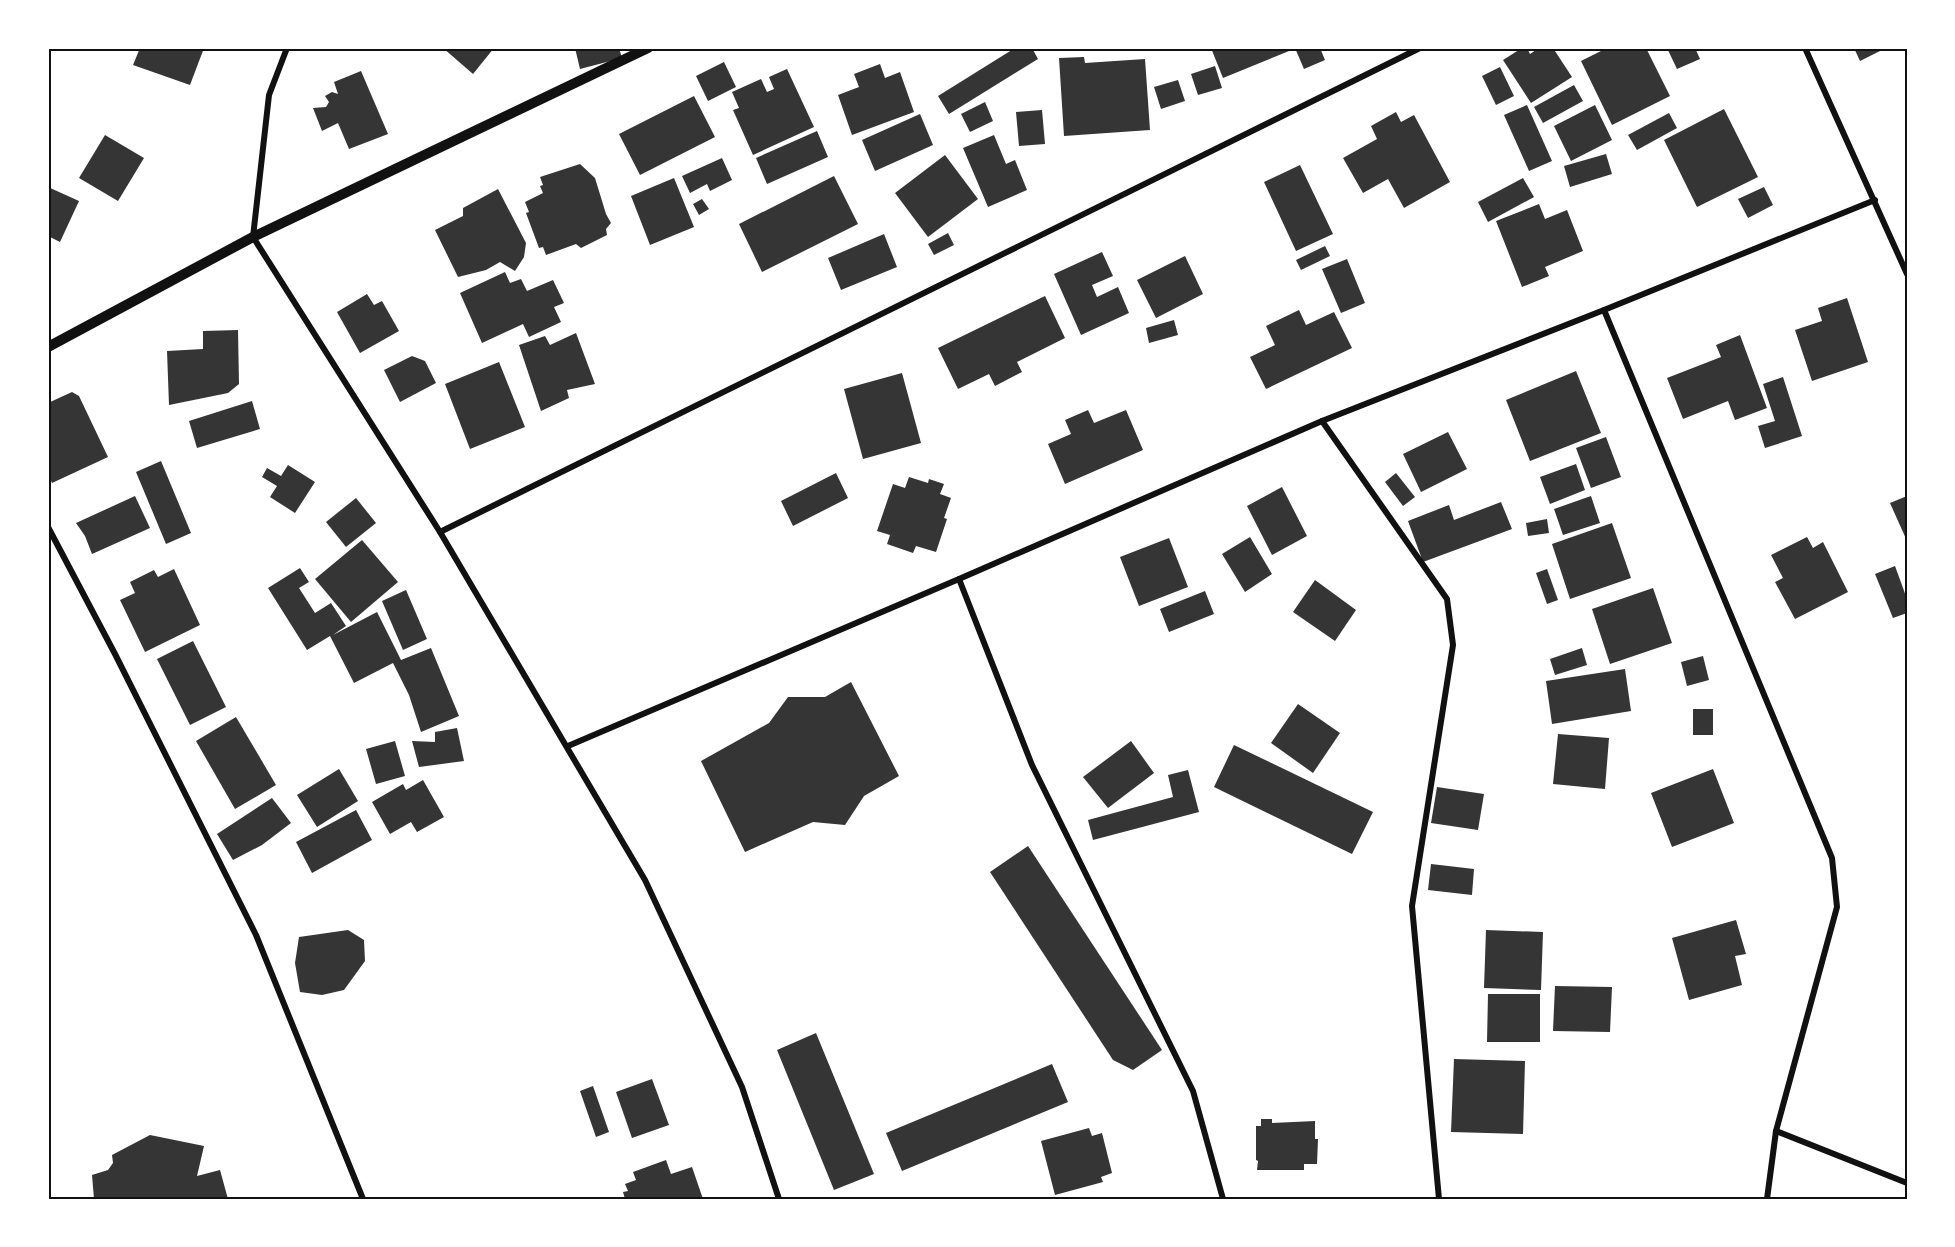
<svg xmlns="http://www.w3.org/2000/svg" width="1955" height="1247" viewBox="0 0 1955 1247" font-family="'PT Sans Narrow',sans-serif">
  <rect width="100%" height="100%" fill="#fff"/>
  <g fill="#353535">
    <polygon points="140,48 204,48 190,85 133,65"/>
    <polygon points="443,48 494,48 473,74"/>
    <polygon points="575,48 619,48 622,58 580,69"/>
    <polygon points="1015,48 1032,48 1038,59 949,114 938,96"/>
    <polygon points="1211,48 1288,48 1289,51 1223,78"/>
    <polygon points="1295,48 1320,48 1325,60 1304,69"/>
    <polygon points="1522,48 1527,48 1530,54 1539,48 1553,48 1572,77 1531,103 1503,60"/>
    <polygon points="1607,48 1646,48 1670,96 1612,125 1581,61"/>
    <polygon points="1667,48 1695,48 1700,59 1677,69"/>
    <polygon points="1854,48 1886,48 1860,61"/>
    <polygon points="1084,57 1085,63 1145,59 1150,130 1064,136 1059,58"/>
    <polygon points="724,62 736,87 708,101 696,76"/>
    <polygon points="880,64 885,78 900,72 914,112 852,135 838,95 859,87 854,74"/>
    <polygon points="1215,66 1222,88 1198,95 1191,74"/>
    <polygon points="1500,67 1514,96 1496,105 1482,76"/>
    <polygon points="787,69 814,127 753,155 733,110 739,108 732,92 761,79 767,92 774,89 769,77"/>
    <polygon points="361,71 388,134 349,149 338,123 322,131 313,108 326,107 329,102 325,96 332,92 338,94 334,82"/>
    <polygon points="1178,80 1185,101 1161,109 1154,87"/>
    <polygon points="1574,85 1583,101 1543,123 1534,107"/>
    <polygon points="694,96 715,137 640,175 619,134"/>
    <polygon points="985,102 993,121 970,132 961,114"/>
    <polygon points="1527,105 1552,161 1529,171 1504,115"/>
    <polygon points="1595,105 1612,140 1571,161 1554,126"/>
    <polygon points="1724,109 1758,177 1697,207 1664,140"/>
    <polygon points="1042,110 1045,144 1019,146 1016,112"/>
    <polygon points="1396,112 1401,122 1414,115 1450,182 1404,208 1388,179 1363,193 1343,158 1377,139 1371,126"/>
    <polygon points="1669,113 1677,128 1637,150 1628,135"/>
    <polygon points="920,114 933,145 875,171 862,140"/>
    <polygon points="817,131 828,157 767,184 756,158"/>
    <polygon points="105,135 144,158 118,201 79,178"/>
    <polygon points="994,135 1006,164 1015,160 1027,190 988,207 963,148"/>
    <polygon points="1606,154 1612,174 1570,187 1564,166"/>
    <polygon points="945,155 978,199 928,237 895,193"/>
    <polygon points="722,158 732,180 710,191 707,184 690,193 682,176"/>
    <polygon points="580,164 595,178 606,214 611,223 606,229 607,235 581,248 576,244 546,255 543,247 539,248 526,213 529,212 525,202 543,193 540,186 543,185 540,177"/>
    <polygon points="1300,165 1333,234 1296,251 1264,182"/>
    <polygon points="834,176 858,224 762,272 739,224"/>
    <polygon points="674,178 694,227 650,245 631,196"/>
    <polygon points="1523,178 1534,197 1488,222 1478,202"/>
    <polygon points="48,187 79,201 60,242 48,236"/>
    <polygon points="1764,187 1773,205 1748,218 1738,199"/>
    <polygon points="498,189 526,243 524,257 515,271 500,262 486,270 458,277 435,230 463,216 463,208"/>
    <polygon points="702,199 709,209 699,215 693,204"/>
    <polygon points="1539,204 1545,219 1567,210 1583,251 1545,267 1549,276 1522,287 1496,221"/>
    <polygon points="948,233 954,245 934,255 928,244"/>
    <polygon points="884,234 897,267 841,290 828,258"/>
    <polygon points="1325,246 1330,256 1301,270 1296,260"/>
    <polygon points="1102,252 1113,276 1092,285 1097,297 1118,287 1129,313 1081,335 1054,274"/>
    <polygon points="1185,256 1203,294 1156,318 1137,280"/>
    <polygon points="1347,259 1365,303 1341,313 1322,269"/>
    <polygon points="505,272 510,283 521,279 527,291 553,280 564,303 554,307 561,322 529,337 523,324 482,343 460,293"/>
    <polygon points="367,294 374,305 382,301 399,331 360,353 337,312"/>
    <polygon points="1045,296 1065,338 1017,362 1022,372 995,386 989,374 958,389 938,348"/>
    <polygon points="1847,298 1868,362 1812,381 1795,330 1822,321 1818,308"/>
    <polygon points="1299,310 1306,325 1334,312 1352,348 1266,389 1250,357 1275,345 1266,326"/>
    <polygon points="1174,320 1178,335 1149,343 1146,328"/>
    <polygon points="238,330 239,384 228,393 169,405 167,351 203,349 203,331"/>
    <polygon points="576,333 595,384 567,390 569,398 541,411 519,345 545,336 550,345"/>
    <polygon points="1740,335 1767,408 1735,420 1728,401 1683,419 1667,378 1721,357 1716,345"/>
    <polygon points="412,356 425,361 436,383 400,402 384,370"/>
    <polygon points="499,362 525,427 470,449 445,384"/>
    <polygon points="1576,371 1601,433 1530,461 1506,400"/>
    <polygon points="902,373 921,443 863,459 844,389"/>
    <polygon points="1783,377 1802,436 1765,448 1758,426 1775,421 1763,384"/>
    <polygon points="72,392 79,396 108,457 52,483 48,475 48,418 51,417 48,411 48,403"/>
    <polygon points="252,401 260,429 197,448 189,421"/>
    <polygon points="1088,410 1094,423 1126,410 1143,450 1065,484 1048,444 1071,434 1065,420"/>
    <polygon points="1448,432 1467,469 1421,492 1403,454"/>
    <polygon points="1606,437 1621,477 1591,488 1576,448"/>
    <polygon points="161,461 191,533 166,544 136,472"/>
    <polygon points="1576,464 1585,490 1550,504 1540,477"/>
    <polygon points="288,465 315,482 295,513 270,497 277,486 262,477 267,468 281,476"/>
    <polygon points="836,473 848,498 793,526 781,501"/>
    <polygon points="1396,473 1415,497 1403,506 1385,482"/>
    <polygon points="909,477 928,483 929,479 944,484 940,494 951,498 944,518 947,519 936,552 916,546 913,553 887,544 890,535 877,531 893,484 905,488"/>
    <polygon points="1282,487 1307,536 1272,555 1247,506"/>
    <polygon points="135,496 150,528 92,554 85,536 76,523"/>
    <polygon points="1591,496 1600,523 1563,535 1554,509"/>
    <polygon points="1907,496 1907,541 1890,503"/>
    <polygon points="356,498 376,523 346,547 326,522"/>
    <polygon points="1501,502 1512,529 1423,562 1408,521 1449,505 1454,520"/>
    <polygon points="1547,519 1549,533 1528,536 1526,523"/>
    <polygon points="1612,523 1631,578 1570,599 1552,544"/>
    <polygon points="1250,537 1272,574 1245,592 1222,554"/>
    <polygon points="1807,537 1813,548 1823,542 1848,592 1795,619 1775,582 1783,578 1771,555"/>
    <polygon points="1169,538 1188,587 1139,606 1120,557"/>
    <polygon points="362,540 398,582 351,622 315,579"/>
    <polygon points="1895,566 1907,599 1907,613 1893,618 1875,574"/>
    <polygon points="300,568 309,582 299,588 315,613 331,603 346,626 333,635 377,612 401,660 431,648 459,716 421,732 409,695 393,663 354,683 330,636 307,650 268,588"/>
    <polygon points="174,569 200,625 145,652 120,600 135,593 130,582 154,570 158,577"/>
    <polygon points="1547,569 1558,600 1547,604 1536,573"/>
    <polygon points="1315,580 1356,610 1335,641 1293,612"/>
    <polygon points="1653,588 1672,643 1610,664 1592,609"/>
    <polygon points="406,590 427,639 403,650 382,601"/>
    <polygon points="1205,591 1214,614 1169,632 1160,609"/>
    <polygon points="193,641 226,707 190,725 157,659"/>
    <polygon points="1582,648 1587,665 1555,675 1550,659"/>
    <polygon points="1703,656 1709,680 1687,686 1681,662"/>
    <polygon points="1625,669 1631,711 1552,724 1546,681"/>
    <polygon points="851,682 899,776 864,796 845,825 813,822 745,852 701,761 769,723 788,697 825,697"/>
    <polygon points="1298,704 1340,733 1313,773 1271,743"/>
    <rect x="1693" y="709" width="20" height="26"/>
    <polygon points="236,717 276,785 235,809 196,741"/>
    <polygon points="457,728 464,761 419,767 412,741 435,742 435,732"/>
    <polygon points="1558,734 1609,738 1605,789 1553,784"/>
    <polygon points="395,741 405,776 376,784 366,749"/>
    <polygon points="1131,741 1154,773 1108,808 1083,777"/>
    <polygon points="1234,745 1373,812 1352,854 1214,787"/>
    <polygon points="339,769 358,801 317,827 297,795"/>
    <polygon points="1713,769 1734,823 1672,847 1651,793"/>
    <polygon points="1188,770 1199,812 1093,840 1088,820 1173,797 1168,775"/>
    <polygon points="423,780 444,817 417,832 411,822 390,834 372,802 403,784 406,790"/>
    <polygon points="1437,787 1484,794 1478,830 1431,823"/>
    <polygon points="272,798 291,823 262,845 233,860 217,834"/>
    <polygon points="356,810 372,840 312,873 296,842"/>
    <polygon points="1028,846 1162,1050 1133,1070 1113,1060 990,872"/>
    <polygon points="1431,864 1474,869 1472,895 1428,890"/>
    <polygon points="1736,920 1746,954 1735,956 1742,985 1689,1000 1672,938"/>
    <polygon points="348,930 364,940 365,961 344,990 322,995 300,992 295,963 299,937"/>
    <polygon points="1486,930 1543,932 1541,990 1484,988"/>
    <polygon points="1555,986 1612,987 1610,1032 1553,1031"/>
    <polygon points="1488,994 1540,994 1540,1042 1487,1042"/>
    <polygon points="816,1033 874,1174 834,1190 777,1050"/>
    <polygon points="1454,1059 1525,1061 1523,1134 1451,1132"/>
    <polygon points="1052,1064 1068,1102 902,1171 886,1133"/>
    <polygon points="652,1079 669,1125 632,1138 616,1092"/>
    <polygon points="593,1086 609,1132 596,1137 580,1091"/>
    <polygon points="1261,1119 1272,1119 1272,1123 1315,1121 1315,1139 1318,1139 1317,1164 1304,1164 1304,1170 1257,1170 1258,1161 1256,1160 1256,1126 1261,1126"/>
    <polygon points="1089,1128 1092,1136 1102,1133 1112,1173 1101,1177 1103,1182 1055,1195 1041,1141"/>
    <polygon points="150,1135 204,1146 197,1176 220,1170 228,1199 94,1199 92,1175 108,1170 113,1163 112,1155"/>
    <polygon points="666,1160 671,1174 692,1167 703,1199 625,1199 623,1192 628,1191 625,1184 636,1180 633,1172"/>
  </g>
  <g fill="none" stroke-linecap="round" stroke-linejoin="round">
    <g stroke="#111" stroke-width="6">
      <polyline points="287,48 269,95 253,237 440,532 645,880 742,1087 779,1199"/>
      <polyline points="1805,48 1907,274"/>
      <polyline points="1604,310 1832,858 1837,907 1776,1131 1767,1199"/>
      <polyline points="1322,421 1447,599 1453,645 1412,906 1439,1199"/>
      <polyline points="48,527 115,654 256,935 363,1199"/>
      <polyline points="440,532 1420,48"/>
      <polyline points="959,579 1032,765 1193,1091 1223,1199"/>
      <polyline points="568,746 959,579 1322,421 1604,310 1875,200"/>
      <polyline points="1776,1131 1907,1183"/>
    </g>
    <polyline stroke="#111" stroke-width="10" points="48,347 253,237 648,48"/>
  </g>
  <rect width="1955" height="1247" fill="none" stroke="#ffffff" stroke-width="99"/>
  <rect x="50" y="50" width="1856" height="1148" fill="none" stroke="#111" stroke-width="2"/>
</svg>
